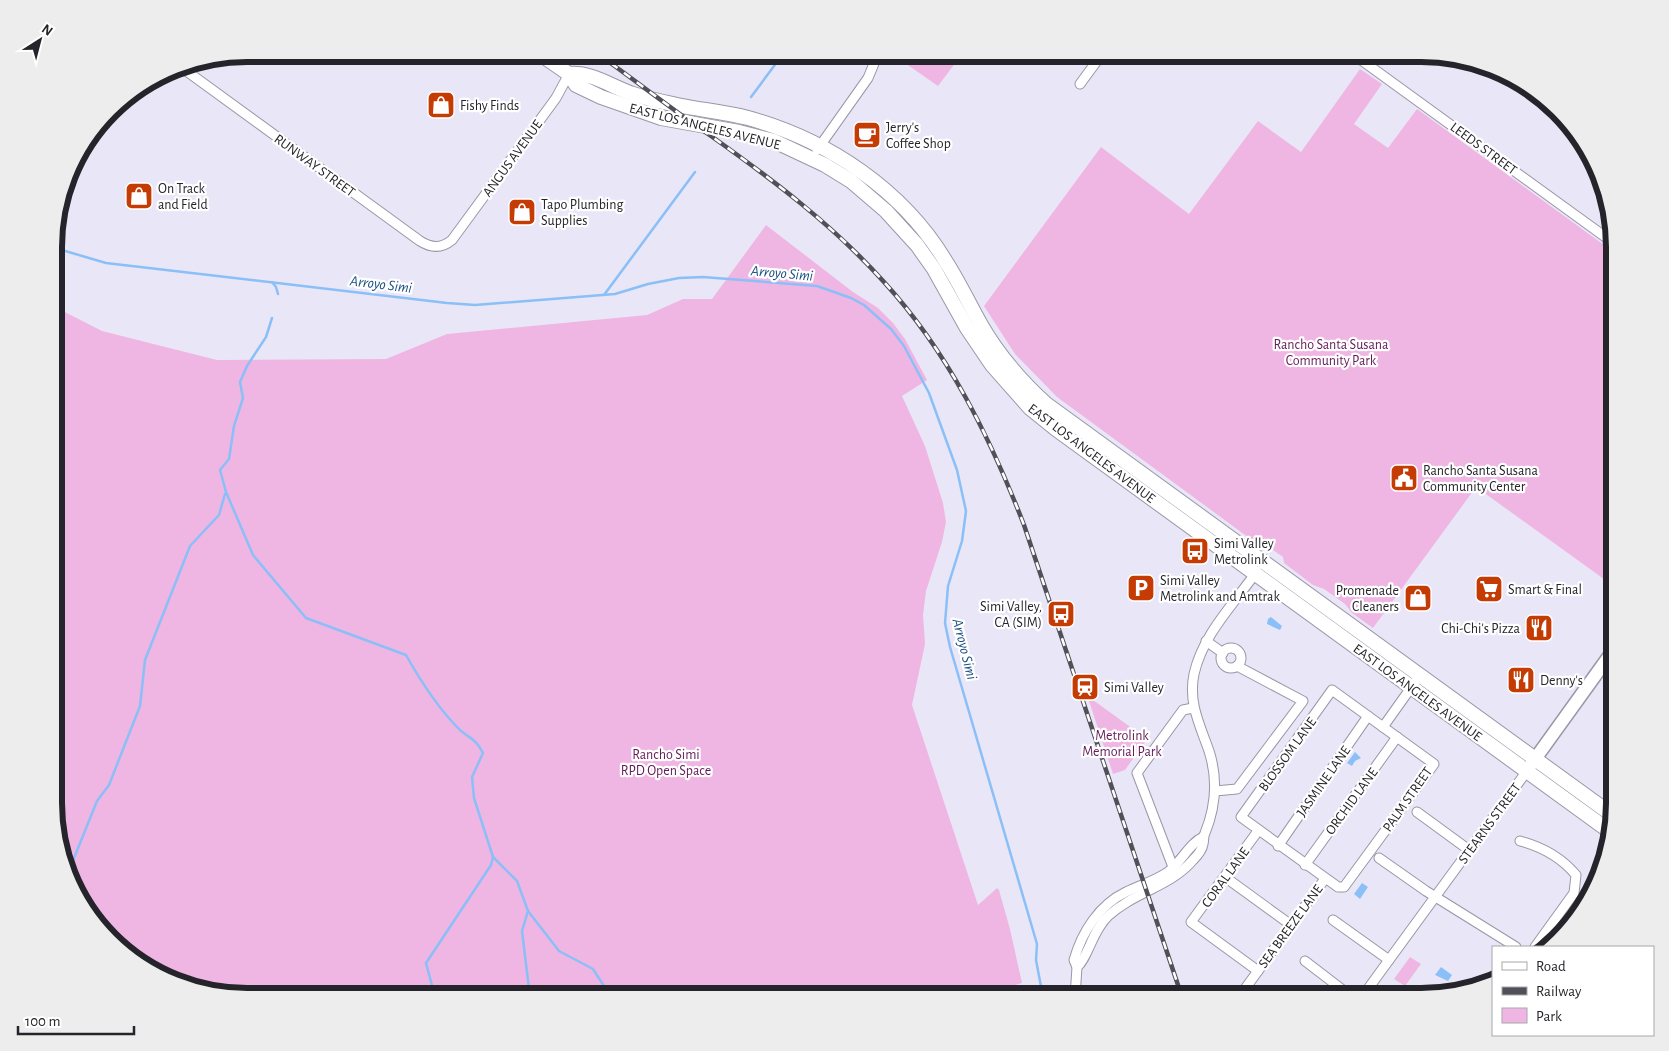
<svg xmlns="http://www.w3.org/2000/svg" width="1669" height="1051" viewBox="0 0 1669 1051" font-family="'Alegreya Sans',sans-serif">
  <rect width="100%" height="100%" fill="#e9e7f7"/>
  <g fill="#f0b6e3">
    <polygon points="892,54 962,54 938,86"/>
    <polygon points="1360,69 1382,84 1354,124 1388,148 1417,109 1615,253 1615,587 1476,487 1373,628 1352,613 1345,604 1324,589 1313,585 1284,563 1283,557 1263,543 1256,543 1057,397 1015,354 984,306 1101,147 1189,214 1258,121 1301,152"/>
    <polygon points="766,225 853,292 878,308 893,323 905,339 927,380 902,396 925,446 943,503 946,522 942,542 926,591 923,615 925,644 912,705 978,905 997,888 999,890 1010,929 1022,983 1015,985 1017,997 247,997 197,991 140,965 86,911 55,828 55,307 102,331 217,360 386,359 447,334 647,315 683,299 712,299"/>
    <polygon points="1093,700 1147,739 1125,770 1113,774 1089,701"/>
    <polygon points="1410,957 1421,964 1405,986 1394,979"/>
  </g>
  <g fill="#8abff7">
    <polygon points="1271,617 1282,626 1280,630 1267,624 1268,619"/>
    <polygon points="1355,752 1361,758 1355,761 1352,766 1347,763"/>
    <polygon points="1362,883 1368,887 1360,899 1354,894"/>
    <polygon points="1441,967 1452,975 1448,981 1435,975"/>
  </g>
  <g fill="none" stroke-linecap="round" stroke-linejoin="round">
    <g stroke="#8abff7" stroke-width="2.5">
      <polyline points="751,97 783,54"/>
      <polyline points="55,248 106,263 447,303 475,305 615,294 648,284 679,278 703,277 817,286 851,298 864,305 891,329 904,346 929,393 957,470 966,511 962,541 948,586 945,623 950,647 1037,944 1036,960 1043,997"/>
      <polyline points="272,282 276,287 278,294"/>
      <polyline points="604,295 695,172"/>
      <path d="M272,318l-6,19 -19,29 -7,16 3,16 -9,28 -5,33 -9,11 6,22 27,63 53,63 100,37c14,25 30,50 50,71 11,13 18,9 27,27l-11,24 2,21 19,59 24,24 11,30 -6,20 8,66"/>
      <polyline points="70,868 97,801 109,785 140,706 145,660 190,546 219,515 225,494"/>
      <polyline points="528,911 559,951 593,969 611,997"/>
      <polyline points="435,997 426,963 491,865 493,857"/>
    </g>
    <defs>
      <g id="street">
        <polyline points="1353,54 1615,244"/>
        <path d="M181,67l239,174c11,7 21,8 32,-1l104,-142 13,-24"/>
        <polyline points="1080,84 1102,54"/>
        <polyline points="817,150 868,78 878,54"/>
        <polyline points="1206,641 1223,653"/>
        <circle cx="1231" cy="658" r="10"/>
        <polygon points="1332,690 1434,764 1344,887 1338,887 1241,817"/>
        <polyline points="1383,727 1420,675"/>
        <polyline points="1613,770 1615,758"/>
        <polyline points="1215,791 1237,789 1303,701 1237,666"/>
        <polyline points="1417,812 1469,850"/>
        <path d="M1520,841c23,6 41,16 56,34l-2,18 -39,54"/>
        <polyline points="1278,846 1368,716"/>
        <polyline points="1379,858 1426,891 1516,947"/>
        <polyline points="1305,865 1397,737"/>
        <polyline points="1173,867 1137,773 1183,710 1193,708"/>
        <polyline points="1225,877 1291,925"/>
        <polyline points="1333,920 1389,960"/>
        <polyline points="1305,961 1352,997"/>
        <path d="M1077,967c11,-9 15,-36 31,-51 26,-24 62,-29 85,-56 4,-4 9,-10 10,-16 1,-4 0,-7 2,-11 11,-27 13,-54 4,-82 -9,-26 -21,-48 -15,-77 9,-40 40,-70 63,-103"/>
        <polyline points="1258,971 1191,922 1258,831"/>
        <path d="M1075,997l2,-30 -3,-7c8,-28 25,-55 52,-68 14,-7 29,-11 42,-20 13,-10 22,-29 35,-35"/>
        <polyline points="1239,997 1324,880"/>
        <polyline points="1362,997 1527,771"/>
      </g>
      <polyline id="secondary" points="1530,766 1615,648"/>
      <g id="primary">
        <polyline points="540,54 569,74 576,85 601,97 661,118 739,132 774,141 825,165 851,181 886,211 917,245 934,269 967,328 992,365 1030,408 1056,429 1612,833"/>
        <path d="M569,74c23,-2 43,13 64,20 15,5 30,8 44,11 24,5 48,7 71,13 80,22 155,72 198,144 13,20 23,42 35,63 17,30 40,56 65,79l569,413"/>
      </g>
    </defs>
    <use href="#street" stroke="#9997a6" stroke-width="11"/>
    <use href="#secondary" stroke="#9997a6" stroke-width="15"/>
    <use href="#primary" stroke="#9997a6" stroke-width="16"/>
    <use href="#street" stroke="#fff" stroke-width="9"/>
    <use href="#secondary" stroke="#fff" stroke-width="12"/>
    <use href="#primary" stroke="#fff" stroke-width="14"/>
    <defs>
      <path id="rail" d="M598,54c38,27 75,56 113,82 62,44 122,89 173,146 64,70 106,155 140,243l158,472"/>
    </defs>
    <use href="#rail" stroke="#514f58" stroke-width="4.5"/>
    <use href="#rail" stroke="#fff" stroke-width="2.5" stroke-dasharray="8" stroke-linecap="butt"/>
  </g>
  <defs>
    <symbol id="shop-square" viewBox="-11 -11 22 22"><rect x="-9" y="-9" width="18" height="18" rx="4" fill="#c43c04" stroke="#fff"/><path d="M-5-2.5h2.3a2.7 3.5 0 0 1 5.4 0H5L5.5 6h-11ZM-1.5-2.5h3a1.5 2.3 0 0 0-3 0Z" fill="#fff"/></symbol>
    <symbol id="cafe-square" viewBox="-11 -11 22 22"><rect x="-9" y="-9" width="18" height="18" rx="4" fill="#c43c04" stroke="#fff"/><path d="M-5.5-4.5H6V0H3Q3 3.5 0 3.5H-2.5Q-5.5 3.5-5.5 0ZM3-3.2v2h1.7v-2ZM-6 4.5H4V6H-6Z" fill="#fff"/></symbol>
    <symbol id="civic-square" viewBox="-11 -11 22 22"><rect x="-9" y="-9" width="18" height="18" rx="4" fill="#c43c04" stroke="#fff"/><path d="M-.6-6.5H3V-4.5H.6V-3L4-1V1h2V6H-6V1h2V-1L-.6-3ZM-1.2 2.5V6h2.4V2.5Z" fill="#fff"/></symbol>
    <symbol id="bus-square" viewBox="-11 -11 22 22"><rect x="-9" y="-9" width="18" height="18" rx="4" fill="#c43c04" stroke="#fff"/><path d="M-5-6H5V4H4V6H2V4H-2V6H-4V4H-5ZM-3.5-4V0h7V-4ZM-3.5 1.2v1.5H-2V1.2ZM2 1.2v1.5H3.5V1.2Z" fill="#fff"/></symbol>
    <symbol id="parking-square" viewBox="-11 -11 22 22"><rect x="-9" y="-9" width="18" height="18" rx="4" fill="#c43c04" stroke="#fff"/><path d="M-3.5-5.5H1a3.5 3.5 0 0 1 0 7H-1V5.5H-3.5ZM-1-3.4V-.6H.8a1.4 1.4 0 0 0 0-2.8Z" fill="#fff"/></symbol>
    <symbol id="supermarket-square" viewBox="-11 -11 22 22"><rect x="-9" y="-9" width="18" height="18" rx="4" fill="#c43c04" stroke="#fff"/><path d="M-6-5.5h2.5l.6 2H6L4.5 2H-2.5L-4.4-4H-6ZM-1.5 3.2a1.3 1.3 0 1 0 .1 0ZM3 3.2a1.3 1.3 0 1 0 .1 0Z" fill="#fff"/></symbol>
    <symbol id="restaurant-square" viewBox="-11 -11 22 22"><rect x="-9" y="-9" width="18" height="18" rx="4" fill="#c43c04" stroke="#fff"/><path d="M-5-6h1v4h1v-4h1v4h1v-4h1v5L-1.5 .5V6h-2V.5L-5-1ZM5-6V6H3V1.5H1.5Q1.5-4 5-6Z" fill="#fff"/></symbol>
    <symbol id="station-square" viewBox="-11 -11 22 22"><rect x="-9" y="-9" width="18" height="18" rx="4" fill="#c43c04" stroke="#fff"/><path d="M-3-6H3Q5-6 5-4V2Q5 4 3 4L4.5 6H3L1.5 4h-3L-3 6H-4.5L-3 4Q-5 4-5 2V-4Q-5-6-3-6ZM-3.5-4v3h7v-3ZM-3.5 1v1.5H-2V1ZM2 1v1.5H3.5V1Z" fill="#fff"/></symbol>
  </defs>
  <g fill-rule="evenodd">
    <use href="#shop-square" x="425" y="89" width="32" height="32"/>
    <use href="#cafe-square" x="851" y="119" width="32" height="32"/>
    <use href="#shop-square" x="123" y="180" width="32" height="32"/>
    <use href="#shop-square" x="506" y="196" width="32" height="32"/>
    <use href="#civic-square" x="1388" y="462" width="32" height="32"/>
    <use href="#bus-square" x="1179" y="535" width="32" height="32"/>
    <use href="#parking-square" x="1125" y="572" width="32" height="32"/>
    <use href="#supermarket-square" x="1473" y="573" width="32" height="32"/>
    <use href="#shop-square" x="1402" y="582" width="32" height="32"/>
    <use href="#bus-square" x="1045" y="598" width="32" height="32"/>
    <use href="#restaurant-square" x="1523" y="612" width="32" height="32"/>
    <use href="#restaurant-square" x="1505" y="664" width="32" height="32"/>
    <use href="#station-square" x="1069" y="671" width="32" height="32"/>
  </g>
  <g text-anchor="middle" stroke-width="4.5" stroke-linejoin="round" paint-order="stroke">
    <g font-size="14" fill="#25242a" stroke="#fff" text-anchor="start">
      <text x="460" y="110">Fishy Finds</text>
      <text x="886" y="132">Jerry's<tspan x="886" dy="16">Coffee Shop</tspan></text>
      <text x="158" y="193">On Track<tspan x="158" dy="16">and Field</tspan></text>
      <text x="541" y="209">Tapo Plumbing<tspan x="541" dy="16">Supplies</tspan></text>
      <text x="1423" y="475">Rancho Santa Susana<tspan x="1423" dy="16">Community Center</tspan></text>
      <text x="1214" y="548">Simi Valley<tspan x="1214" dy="16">Metrolink</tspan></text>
      <text x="1160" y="585">Simi Valley<tspan x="1160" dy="16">Metrolink and Amtrak</tspan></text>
      <text x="1508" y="594">Smart &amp; Final</text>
      <text x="1399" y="595" text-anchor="end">Promenade<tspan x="1399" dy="16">Cleaners</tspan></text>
      <text x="1042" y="611" text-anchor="end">Simi Valley,<tspan x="1042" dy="16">CA (SIM)</tspan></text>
      <text x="1520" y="633" text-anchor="end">Chi-Chi's Pizza</text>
      <text x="1540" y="685">Denny's</text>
      <text x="1104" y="692">Simi Valley</text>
    </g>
    <g font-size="14" fill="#25242a" stroke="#fff">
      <text transform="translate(705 126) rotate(14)" y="5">EAST LOS ANGELES AVENUE</text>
      <text transform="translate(1484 148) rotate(36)" y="5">LEEDS STREET</text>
      <text transform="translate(512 158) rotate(-54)" y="5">ANGUS AVENUE</text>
      <text transform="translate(315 165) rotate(36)" y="5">RUNWAY STREET</text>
      <text transform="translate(1092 453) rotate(37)" y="5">EAST LOS ANGELES AVENUE</text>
      <text transform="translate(1418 692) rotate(36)" y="5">EAST LOS ANGELES AVENUE</text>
      <text transform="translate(1287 754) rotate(-54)" y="5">BLOSSOM LANE</text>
      <text transform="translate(1323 781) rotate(-55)" y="5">JASMINE LANE</text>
      <text transform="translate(1407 799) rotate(-55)" y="5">PALM STREET</text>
      <text transform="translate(1351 801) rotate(-54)" y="5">ORCHID LANE</text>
      <text transform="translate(1489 823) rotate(-54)" y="5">STEARNS STREET</text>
      <text transform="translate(1225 877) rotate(-54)" y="5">CORAL LANE</text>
      <text transform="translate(1290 926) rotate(-54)" y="5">SEA BREEZE LANE</text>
    </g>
    <g font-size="14" fill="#631b58" stroke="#fff">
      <text x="1331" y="349">Rancho Santa Susana<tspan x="1331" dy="16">Community Park</tspan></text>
      <text x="1122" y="740">Metrolink<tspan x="1122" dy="16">Memorial Park</tspan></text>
      <text x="666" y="759">Rancho Simi<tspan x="666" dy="16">RPD Open Space</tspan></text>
    </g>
    <g font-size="15" font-style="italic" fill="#174d81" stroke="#fff">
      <text transform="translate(782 273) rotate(5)" y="5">Arroyo Simi</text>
      <text transform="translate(381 284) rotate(7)" y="5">Arroyo Simi</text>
      <text transform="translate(965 649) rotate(76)" y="5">Arroyo Simi</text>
    </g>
  </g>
  <path d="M0 0H1669V1051H0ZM247 62H1421A185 185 0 0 1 1606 247V803A185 185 0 0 1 1421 988H247A185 185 0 0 1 62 803V247A185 185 0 0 1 247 62Z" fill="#eeedee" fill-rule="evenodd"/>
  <path fill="none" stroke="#25242a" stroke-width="6" d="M247 62H1421A185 185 0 0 1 1606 247V803A185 185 0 0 1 1421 988H247A185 185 0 0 1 62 803V247A185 185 0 0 1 247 62Z"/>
  <rect x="1492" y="946" width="162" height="90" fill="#ffffff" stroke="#a8a7aa"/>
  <rect x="1502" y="962" width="25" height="8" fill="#ffffff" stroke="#a8a7aa"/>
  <text x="1536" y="971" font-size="15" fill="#25242a">Road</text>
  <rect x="1502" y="987" width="25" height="8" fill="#514f58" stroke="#a8a7aa"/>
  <text x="1536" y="996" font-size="15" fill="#25242a">Railway</text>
  <rect x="1502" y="1008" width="25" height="15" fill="#f0b6e3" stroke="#a8a7aa"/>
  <text x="1536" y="1021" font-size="15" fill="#25242a">Park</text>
  <g transform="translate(40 40) rotate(36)" stroke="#ffffff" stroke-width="4" paint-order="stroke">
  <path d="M0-4L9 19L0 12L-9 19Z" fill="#25242a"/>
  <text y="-8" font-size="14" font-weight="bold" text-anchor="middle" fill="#25242a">N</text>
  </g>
  <path d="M18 1026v8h116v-8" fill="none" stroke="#25242a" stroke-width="2.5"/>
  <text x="25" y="1026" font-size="15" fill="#25242a" stroke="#ffffff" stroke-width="4" paint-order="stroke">100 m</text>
</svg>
